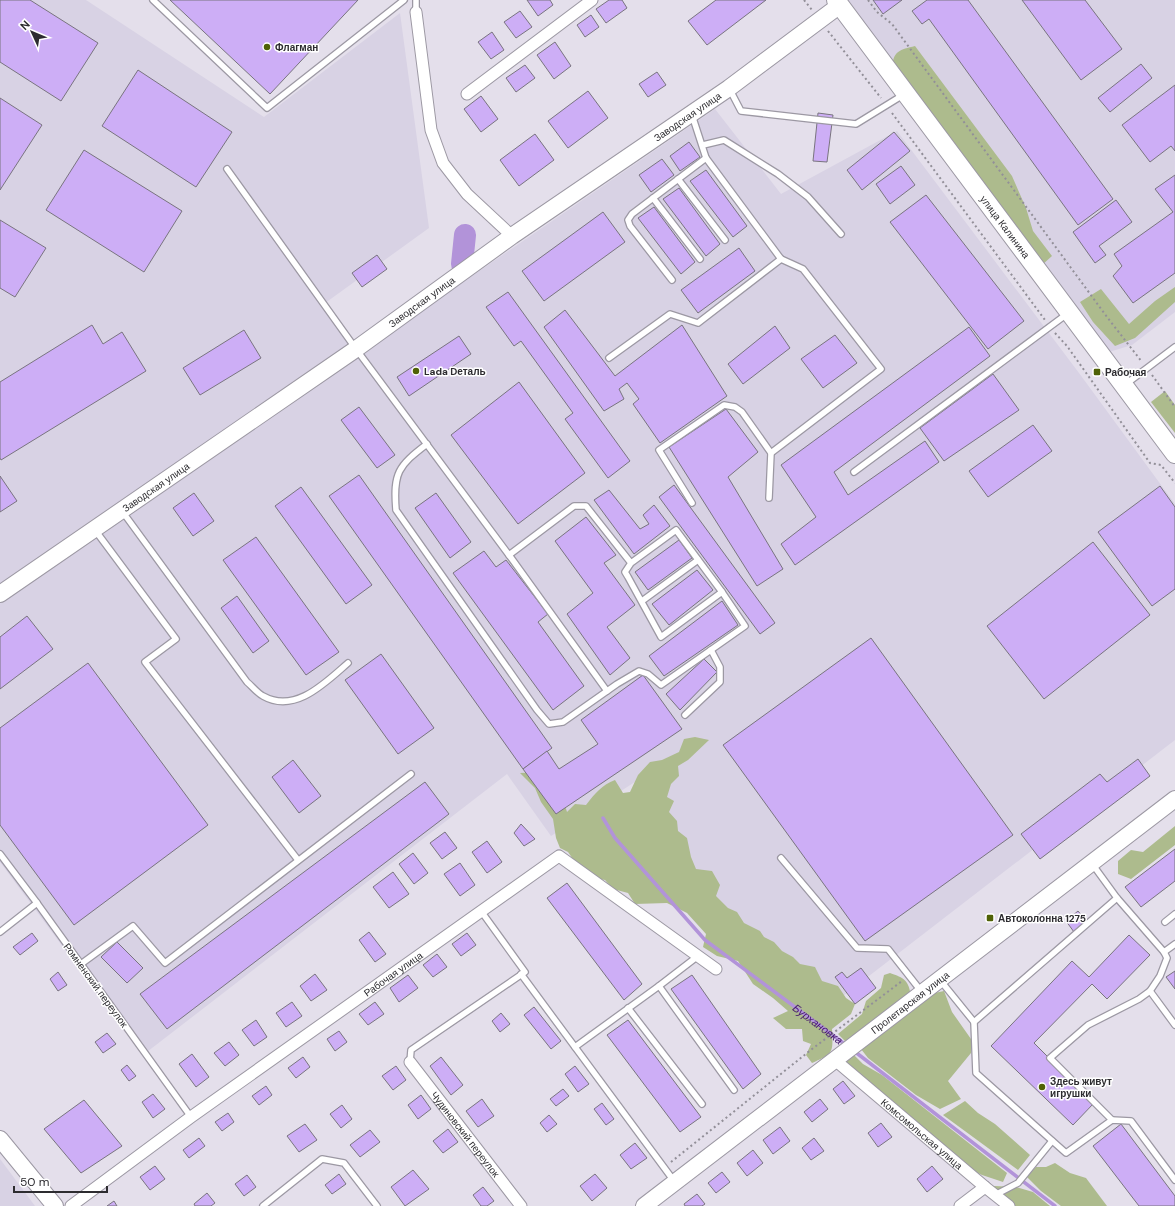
<svg xmlns="http://www.w3.org/2000/svg" width="1175" height="1206" viewBox="0 0 1175 1206" font-family="'DM Sans',sans-serif">
  <rect width="100%" height="100%" fill="#e4dfeb"/>
  <g fill="#d8d2e4">
    <polygon points="0,0 86,0 264,117 400,13 429,228 321,306 357,355 715,109 781,194 897,131 1079,373 1175,504 1175,740 834,1003 710,917 638,780 551,836 507,774 143,1055 0,862"/>
    <polygon points="846,0 1175,0 1175,312 1132,345 1109,352"/>
    <polygon points="0,1159 35,1206 0,1206"/>
  </g>
  <g fill="#adbb8d">
    <path d="M915,46l97,130 14,32 7,23 19,25 -10,9 -150,-196c1,-19 8,-19 23,-23z"/>
    <polygon points="1175,287 1175,302 1135,338 1115,346 1093,322 1080,302 1101,289 1129,324 1155,301"/>
    <polygon points="1165,391 1175,405 1175,433 1151,402"/>
    <path d="M695,737l14,3 -21,20 -10,6 1,10 -8,8 -4,13 7,4 -5,11 8,9 1,10 9,7 4,19 5,12 16,2 8,14 -4,11 12,12 9,4 7,11 16,8 4,6 10,5 8,9 11,6 7,7 15,3 7,14 16,5 8,12 9,6 -4,10 -19,15c1,24 2,24 -20,34l-6,-8 5,-11 -8,-3 -1,-12h-16l-13,-11 15,-7 -15,-13 -20,-14 -15,-23 -21,-5 -14,-9 3,-13 -19,-21 -20,-10 -32,1 -7,-11 -15,-4 -8,-9 -11,-2 -19,-16 -7,-10 -8,-4 -4,-10 -3,-19 -12,-17 -6,-14 -15,-15 21,-1 21,24 5,16 8,-8 11,1c9,-12 16,-20 29,-25l8,13 7,-1 8,-17 12,-13 12,-2 17,-8 5,-13z"/>
    <polygon points="1175,826 1175,845 1131,879 1118,874 1118,861 1131,850 1143,852"/>
    <path d="M890,973c14,5 19,7 21,24l-57,41 -9,3 -7,-7 24,-20 4,-13 15,-13 3,-13z"/>
    <polygon points="944,991 952,1012 971,1039 971,1053 948,1081 961,1099 940,1109 916,1095 868,1058 861,1049 930,994"/>
    <polygon points="851,1052 863,1064 882,1075 1007,1173 1003,1182 982,1175 967,1168 929,1132 889,1102 842,1059"/>
    <polygon points="965,1101 978,1113 995,1124 1030,1155 1018,1170 943,1115"/>
    <polygon points="1055,1163 1070,1173 1086,1178 1107,1206 1061,1206 1041,1191 1027,1177 1036,1167 1046,1167"/>
    <polygon points="994,1186 1016,1187 1033,1192 1050,1206 1004,1206 996,1196"/>
  </g>
  <g fill="none" stroke-linecap="round" stroke-linejoin="round">
    <g stroke="#b293d9" stroke-width="3.5">
      <path id="s1" d="M603,818l12,20 90,102 141,105"/>
      <polyline points="854,1051 1055,1206"/>
    </g>
    <polyline stroke="#b293d9" stroke-width="22" points="462,264 465,235"/>
  </g>
  <g fill="#cdaef6" stroke="#79747f">
    <polygon points="0,0 30,0 98,43 61,101 0,62"/>
    <polygon points="170,0 358,0 270,94"/>
    <polygon points="527,0 550,0 553,5 538,16"/>
    <polygon points="609,0 622,0 627,8 606,23 596,9"/>
    <polygon points="716,0 766,0 707,45 688,21"/>
    <polygon points="873,0 902,0 883,14"/>
    <polygon points="927,0 968,0 1113,199 1078,225 929,19 922,24 912,11"/>
    <polygon points="1022,0 1085,0 1122,49 1081,80"/>
    <polygon points="520,11 532,27 516,38 504,22"/>
    <polygon points="591,15 599,27 585,37 577,25"/>
    <polygon points="492,32 504,50 491,59 478,42"/>
    <polygon points="555,42 571,66 554,79 537,55"/>
    <polygon points="1141,64 1152,78 1110,112 1098,98"/>
    <polygon points="525,65 535,78 516,92 506,78"/>
    <polygon points="138,70 232,132 196,187 102,126"/>
    <polygon points="657,72 666,85 648,97 639,84"/>
    <polygon points="1175,85 1175,151 1171,146 1150,162 1122,125"/>
    <polygon points="588,91 608,118 568,148 548,121"/>
    <polygon points="481,96 498,119 481,132 464,109"/>
    <polygon points="0,98 42,125 0,190"/>
    <polygon points="818,113 833,115 827,162 813,161"/>
    <polygon points="894,132 910,151 862,190 847,170"/>
    <polygon points="535,134 554,160 519,186 500,160"/>
    <polygon points="689,142 700,157 680,171 670,156"/>
    <polygon points="84,150 182,211 144,272 46,210"/>
    <polygon points="662,159 674,175 651,192 639,175"/>
    <polygon points="901,166 915,185 890,204 876,184"/>
    <polygon points="706,170 747,226 733,237 690,181"/>
    <polygon points="1175,175 1175,273 1133,303 1113,276 1122,266 1114,254 1173,212 1155,189"/>
    <polygon points="679,188 720,244 706,256 663,199"/>
    <polygon points="926,195 1024,321 988,349 890,222"/>
    <polygon points="1116,200 1132,222 1099,246 1106,255 1095,263 1073,232"/>
    <polygon points="654,207 695,262 681,274 638,218"/>
    <polygon points="603,212 625,242 544,301 522,271"/>
    <polygon points="0,220 46,248 15,297 0,288"/>
    <polygon points="739,248 755,271 698,313 681,290"/>
    <polygon points="377,255 387,269 362,287 352,273"/>
    <polygon points="508,292 630,461 608,478 565,419 573,413 521,341 514,346 486,307"/>
    <polygon points="565,310 615,376 682,325 727,396 660,443 633,404 639,399 627,383 619,389 624,399 604,411 544,327"/>
    <polygon points="92,325 103,344 122,332 146,371 1,460 0,458 0,382"/>
    <polygon points="775,326 790,348 743,384 728,364"/>
    <polygon points="969,327 990,356 834,472 848,495 925,441 939,462 795,565 781,544 816,517 781,465"/>
    <polygon points="244,330 261,358 200,395 183,368"/>
    <polygon points="835,335 857,363 823,388 801,359"/>
    <polygon points="459,336 471,354 409,396 397,377"/>
    <polygon points="993,374 1019,410 944,461 920,428"/>
    <polygon points="519,382 585,473 518,524 451,435"/>
    <polygon points="359,407 395,455 377,468 341,420"/>
    <polygon points="726,409 758,452 728,477 783,569 757,586 669,447"/>
    <polygon points="1033,425 1052,451 988,497 969,471"/>
    <polygon points="359,475 552,748 523,769 329,496"/>
    <polygon points="0,476 17,501 0,512"/>
    <polygon points="674,485 775,623 760,634 659,497"/>
    <polygon points="1160,486 1175,507 1175,589 1152,606 1098,532"/>
    <polygon points="301,487 372,585 346,604 275,506"/>
    <polygon points="609,490 640,529 649,524 643,515 654,505 670,526 634,554 594,500"/>
    <polygon points="194,493 214,521 193,536 173,508"/>
    <polygon points="436,493 471,542 450,558 415,508"/>
    <polygon points="586,517 616,555 604,563 635,605 607,627 630,658 610,675 567,614 593,593 555,541"/>
    <polygon points="256,537 339,652 306,675 223,560"/>
    <polygon points="679,540 692,558 648,590 635,572"/>
    <polygon points="1093,542 1150,615 1044,699 987,626"/>
    <polygon points="484,551 496,567 506,560 548,614 538,622 584,686 553,710 453,573"/>
    <polygon points="697,570 713,590 669,625 652,604"/>
    <polygon points="237,596 269,641 253,653 221,608"/>
    <polygon points="722,601 738,625 664,676 649,656"/>
    <polygon points="27,616 53,649 0,689 0,637"/>
    <polygon points="871,638 1013,835 865,941 723,745"/>
    <polygon points="381,654 434,728 398,754 345,680"/>
    <polygon points="704,659 717,672 680,710 666,694"/>
    <polygon points="88,663 208,825 74,925 0,825 0,728"/>
    <polygon points="643,675 682,729 556,814 523,769 547,751 559,769 598,744 581,720"/>
    <polygon points="1138,759 1150,776 1040,859 1021,834 1100,774 1107,782"/>
    <polygon points="293,760 321,796 299,813 272,777"/>
    <polygon points="425,782 449,814 167,1029 140,994"/>
    <polygon points="521,824 535,839 524,846 514,833"/>
    <polygon points="445,832 457,848 442,859 430,843"/>
    <polygon points="487,841 502,862 487,873 472,852"/>
    <polygon points="1175,849 1175,881 1141,907 1125,887"/>
    <polygon points="413,853 428,873 414,884 399,864"/>
    <polygon points="460,863 475,885 460,896 444,874"/>
    <polygon points="393,872 409,894 389,908 373,887"/>
    <polygon points="567,883 642,984 624,1000 547,898"/>
    <polygon points="1078,911 1087,922 1074,932 1066,921"/>
    <polygon points="369,932 386,954 375,962 359,940"/>
    <polygon points="32,933 38,941 20,955 13,947"/>
    <polygon points="467,933 476,945 461,956 452,944"/>
    <polygon points="1129,935 1150,955 1107,999 1092,984 1034,1043 1094,1103 1073,1125 991,1046 1072,961 1089,977"/>
    <polygon points="117,942 143,968 127,983 101,957"/>
    <polygon points="437,954 447,967 433,977 423,965"/>
    <polygon points="861,968 876,988 855,1004 835,977 842,972 847,978"/>
    <polygon points="1175,971 1175,989 1166,977"/>
    <polygon points="58,972 67,985 58,991 50,979"/>
    <polygon points="315,974 327,990 311,1001 300,986"/>
    <polygon points="408,975 418,988 399,1002 390,988"/>
    <polygon points="692,975 761,1074 743,1089 671,989"/>
    <polygon points="292,1002 302,1016 286,1027 276,1013"/>
    <polygon points="375,1002 384,1014 368,1025 359,1014"/>
    <polygon points="534,1007 561,1041 551,1049 524,1015"/>
    <polygon points="501,1013 510,1024 500,1032 492,1021"/>
    <polygon points="256,1020 267,1037 254,1046 242,1030"/>
    <polygon points="628,1020 701,1117 680,1132 607,1035"/>
    <polygon points="339,1031 347,1042 335,1051 327,1039"/>
    <polygon points="107,1033 116,1044 103,1053 95,1042"/>
    <polygon points="229,1042 239,1055 225,1066 214,1053"/>
    <polygon points="192,1054 209,1077 196,1087 179,1064"/>
    <polygon points="303,1057 310,1067 296,1078 288,1068"/>
    <polygon points="441,1057 463,1085 451,1095 430,1066"/>
    <polygon points="127,1065 136,1076 129,1081 121,1070"/>
    <polygon points="396,1066 406,1080 393,1090 382,1076"/>
    <polygon points="575,1066 589,1084 578,1092 565,1074"/>
    <polygon points="843,1081 855,1096 844,1104 833,1089"/>
    <polygon points="266,1086 272,1095 259,1105 252,1096"/>
    <polygon points="563,1089 569,1096 556,1106 550,1099"/>
    <polygon points="153,1094 165,1109 153,1118 142,1102"/>
    <polygon points="421,1095 431,1109 418,1119 408,1105"/>
    <polygon points="482,1099 494,1116 478,1127 466,1111"/>
    <polygon points="820,1099 828,1109 812,1122 804,1112"/>
    <polygon points="84,1100 122,1146 81,1173 44,1129"/>
    <polygon points="602,1103 614,1119 606,1125 594,1109"/>
    <polygon points="342,1105 352,1119 341,1128 330,1114"/>
    <polygon points="228,1113 234,1122 222,1131 215,1122"/>
    <polygon points="549,1115 557,1124 547,1132 540,1123"/>
    <polygon points="881,1123 892,1137 878,1147 868,1133"/>
    <polygon points="305,1124 317,1140 299,1152 287,1136"/>
    <polygon points="1121,1124 1175,1196 1175,1206 1139,1206 1093,1146"/>
    <polygon points="780,1127 790,1141 773,1154 763,1140"/>
    <polygon points="448,1129 458,1142 443,1153 433,1141"/>
    <polygon points="370,1130 380,1142 360,1157 350,1145"/>
    <polygon points="199,1138 205,1146 189,1158 183,1150"/>
    <polygon points="814,1138 824,1151 811,1160 802,1148"/>
    <polygon points="635,1143 647,1158 631,1169 620,1155"/>
    <polygon points="753,1150 763,1163 747,1176 737,1163"/>
    <polygon points="155,1166 165,1179 150,1190 140,1177"/>
    <polygon points="932,1166 943,1179 927,1192 917,1179"/>
    <polygon points="413,1170 429,1189 405,1206 391,1187"/>
    <polygon points="722,1172 730,1182 716,1193 708,1183"/>
    <polygon points="339,1174 346,1184 332,1194 325,1185"/>
    <polygon points="595,1174 607,1188 592,1201 580,1186"/>
    <polygon points="247,1175 256,1187 244,1196 235,1184"/>
    <polygon points="483,1187 494,1201 487,1206 481,1206 473,1195"/>
    <polygon points="207,1193 215,1203 211,1206 195,1206 194,1204"/>
    <polygon points="697,1194 705,1204 702,1206 685,1206 684,1204"/>
    <polygon points="114,1201 117,1206 107,1206"/>
  </g>
  <g fill="none" stroke-linecap="round" stroke-linejoin="round">
    <defs>
      <g id="lane">
        <polyline points="153,0 267,108 404,0"/>
        <polyline points="416,12 416,0"/>
        <polyline points="730,90 741,111 856,124 903,95"/>
        <polyline points="703,145 724,140 778,174 808,197 841,234"/>
        <polyline points="227,169 356,349 509,555 607,691"/>
        <polyline points="678,179 725,240"/>
        <polyline points="653,198 700,259"/>
        <polyline points="672,280 630,226 628,220 632,214 706,158 692,115"/>
        <polyline points="609,358 670,314 698,323 781,259 706,158"/>
        <polyline points="1126,384 1175,347"/>
        <path d="M427,444c-29,22 -34,29 -31,66l141,200 12,14 14,-2 54,-38 22,-13 9,3 13,11 84,-59 -23,-34"/>
        <polyline points="854,472 1067,314"/>
        <polyline points="769,498 771,453 881,369 803,269 781,259"/>
        <polyline points="692,503 659,450 724,405 735,407 742,412 771,453"/>
        <path d="M122,511l125,171c5,4 10,11 16,14 32,18 62,-13 85,-33"/>
        <polyline points="95,530 176,639 145,662 298,860"/>
        <polyline points="509,555 574,506 586,506 631,563 676,530 722,592 661,637 628,577 625,572 631,563"/>
        <polyline points="642,601 698,560"/>
        <polyline points="685,715 720,682 720,667 711,650"/>
        <polyline points="0,854 37,903 191,1117"/>
        <polyline points="781,858 857,948 888,949 921,991"/>
        <polyline points="1093,865 1117,898 1164,952 1175,944"/>
        <polyline points="1117,898 974,1022 976,1073 1066,1153 1112,1120 1131,1121 1175,1180"/>
        <polyline points="1165,922 1175,914"/>
        <polyline points="0,932 37,903"/>
        <polyline points="1164,952 1167,958 1160,976 1150,991 1175,1025"/>
        <polyline points="698,956 659,986 734,1090"/>
        <polyline points="81,964 133,926 165,963 411,774"/>
        <polyline points="521,974 674,1181"/>
        <polyline points="940,980 974,1022"/>
        <polyline points="628,1008 702,1104"/>
        <polyline points="575,1047 659,986"/>
        <polyline points="410,1062 411,1050 525,972 481,911"/>
        <polyline points="1112,1120 1050,1058 1088,1025 1139,999 1150,991"/>
        <polyline points="995,1195 1018,1183 1052,1141"/>
        <polyline points="263,1206 322,1159 344,1163 377,1206"/>
      </g>
      <g id="street">
        <polyline points="416,12 431,130 443,163 467,194 512,236"/>
        <polyline points="467,94 592,0"/>
        <path id="s2" d="M835,1060l150,127 24,19"/>
        <path id="s3" d="M410,1062l111,144"/>
        <path id="s4" d="M71,1206l120,-89 368,-261 157,113"/>
        <polyline points="960,1206 985,1187"/>
      </g>
      <g id="secondary">
        <path id="s5" d="M0,594l356,-245 156,-113 217,-148 111,-83"/>
        <polyline points="0,1139 55,1206"/>
        <path id="s6" d="M644,1206l531,-407"/>
      </g>
      <g id="primary">
        <path id="s7" d="M836,0l339,454"/>
      </g>
    </defs>
    <use href="#lane" stroke="#9c98a3" stroke-width="8"/>
    <use href="#street" stroke="#9c98a3" stroke-width="13"/>
    <use href="#secondary" stroke="#9c98a3" stroke-width="18"/>
    <use href="#primary" stroke="#9c98a3" stroke-width="20"/>
    <g stroke="#928f98" stroke-width="2" stroke-dasharray="2 3" stroke-linecap="butt">
      <polyline points="804,0 812,10"/>
      <polyline points="868,0 877,12 892,24 1107,317 1142,362"/>
      <polyline points="828,31 881,98"/>
      <polyline points="892,113 1045,320"/>
      <polyline points="1055,333 1067,346 1150,463 1161,465 1175,483"/>
      <polyline points="1152,375 1175,407"/>
      <polyline points="671,1162 812,1049 902,981"/>
    </g>
    <use href="#lane" stroke="#fff" stroke-width="5.5"/>
    <use href="#street" stroke="#fff" stroke-width="11"/>
    <use href="#secondary" stroke="#fff" stroke-width="16"/>
    <use href="#primary" stroke="#fff" stroke-width="18"/>
  </g>
  <g fill="#4f6106" stroke="#fff" stroke-width="1.5">
    <circle cx="267" cy="47" r="4"/>
    <circle cx="416" cy="371" r="4"/>
    <rect x="1093" y="368" width="8" height="8" rx="2"/>
    <rect x="986" y="914" width="8" height="8" rx="2"/>
    <circle cx="1042" cy="1087" r="4"/>
  </g>
  <g text-anchor="middle" stroke-width="3" stroke-linejoin="round" paint-order="stroke">
    <g font-size="10" font-weight="bold" fill="#2d2c30" stroke="#fff" text-anchor="start">
      <text x="275" y="51">Флагман</text>
      <text x="424" y="375">Lada Dеталь</text>
      <text x="1105" y="376">Рабочая</text>
      <text x="998" y="922">Автоколонна 1275</text>
      <text x="1050" y="1085">Здесь живут<tspan x="1050" dy="12">игрушки</tspan></text>
    </g>
    <g font-size="10" fill="#2d2c30" stroke="#fff">
      <text dy="4" stroke="none"><textPath href="#s5" startOffset="837">Заводская улица</textPath></text>
      <text dy="4" stroke="none"><textPath href="#s7" startOffset="283">улица Калинина</textPath></text>
      <text dy="4" stroke="none"><textPath href="#s5" startOffset="513">Заводская улица</textPath></text>
      <text dy="4" stroke="none"><textPath href="#s5" startOffset="189">Заводская улица</textPath></text>
      <text dy="4" stroke="none"><textPath href="#s4" startOffset="397">Рабочая улица</textPath></text>
      <text transform="translate(96 985) rotate(54)" y="4">Ромненский переулок</text>
      <text dy="4" stroke="none"><textPath href="#s6" startOffset="335">Пролетарская улица</textPath></text>
      <text dy="4" stroke="none"><textPath href="#s2" startOffset="114">Комсомольская улица</textPath></text>
      <text dy="4" stroke="none"><textPath href="#s3" startOffset="91">Чудиновский переулок</textPath></text>
    </g>
    <g font-size="11" font-style="italic" fill="#461a6d" stroke="#fff">
      <text dy="4" stroke="none"><textPath href="#s1" startOffset="300">Бурхановка</textPath></text>
    </g>
  </g>
  <g transform="translate(32 32) rotate(314)" stroke="#ffffff" stroke-width="3" paint-order="stroke">
  <path d="M0-3L7 15L0 10L-7 15Z" fill="#2d2c30"/>
  <text y="-6" font-size="11" font-weight="bold" text-anchor="middle" fill="#2d2c30">N</text>
  </g>
  <path d="M14 1186v6h93v-6" fill="none" stroke="#2d2c30" stroke-width="2"/>
  <text x="20" y="1186" font-size="12" fill="#2d2c30" stroke="#ffffff" stroke-width="3" paint-order="stroke">50 m</text>
</svg>
